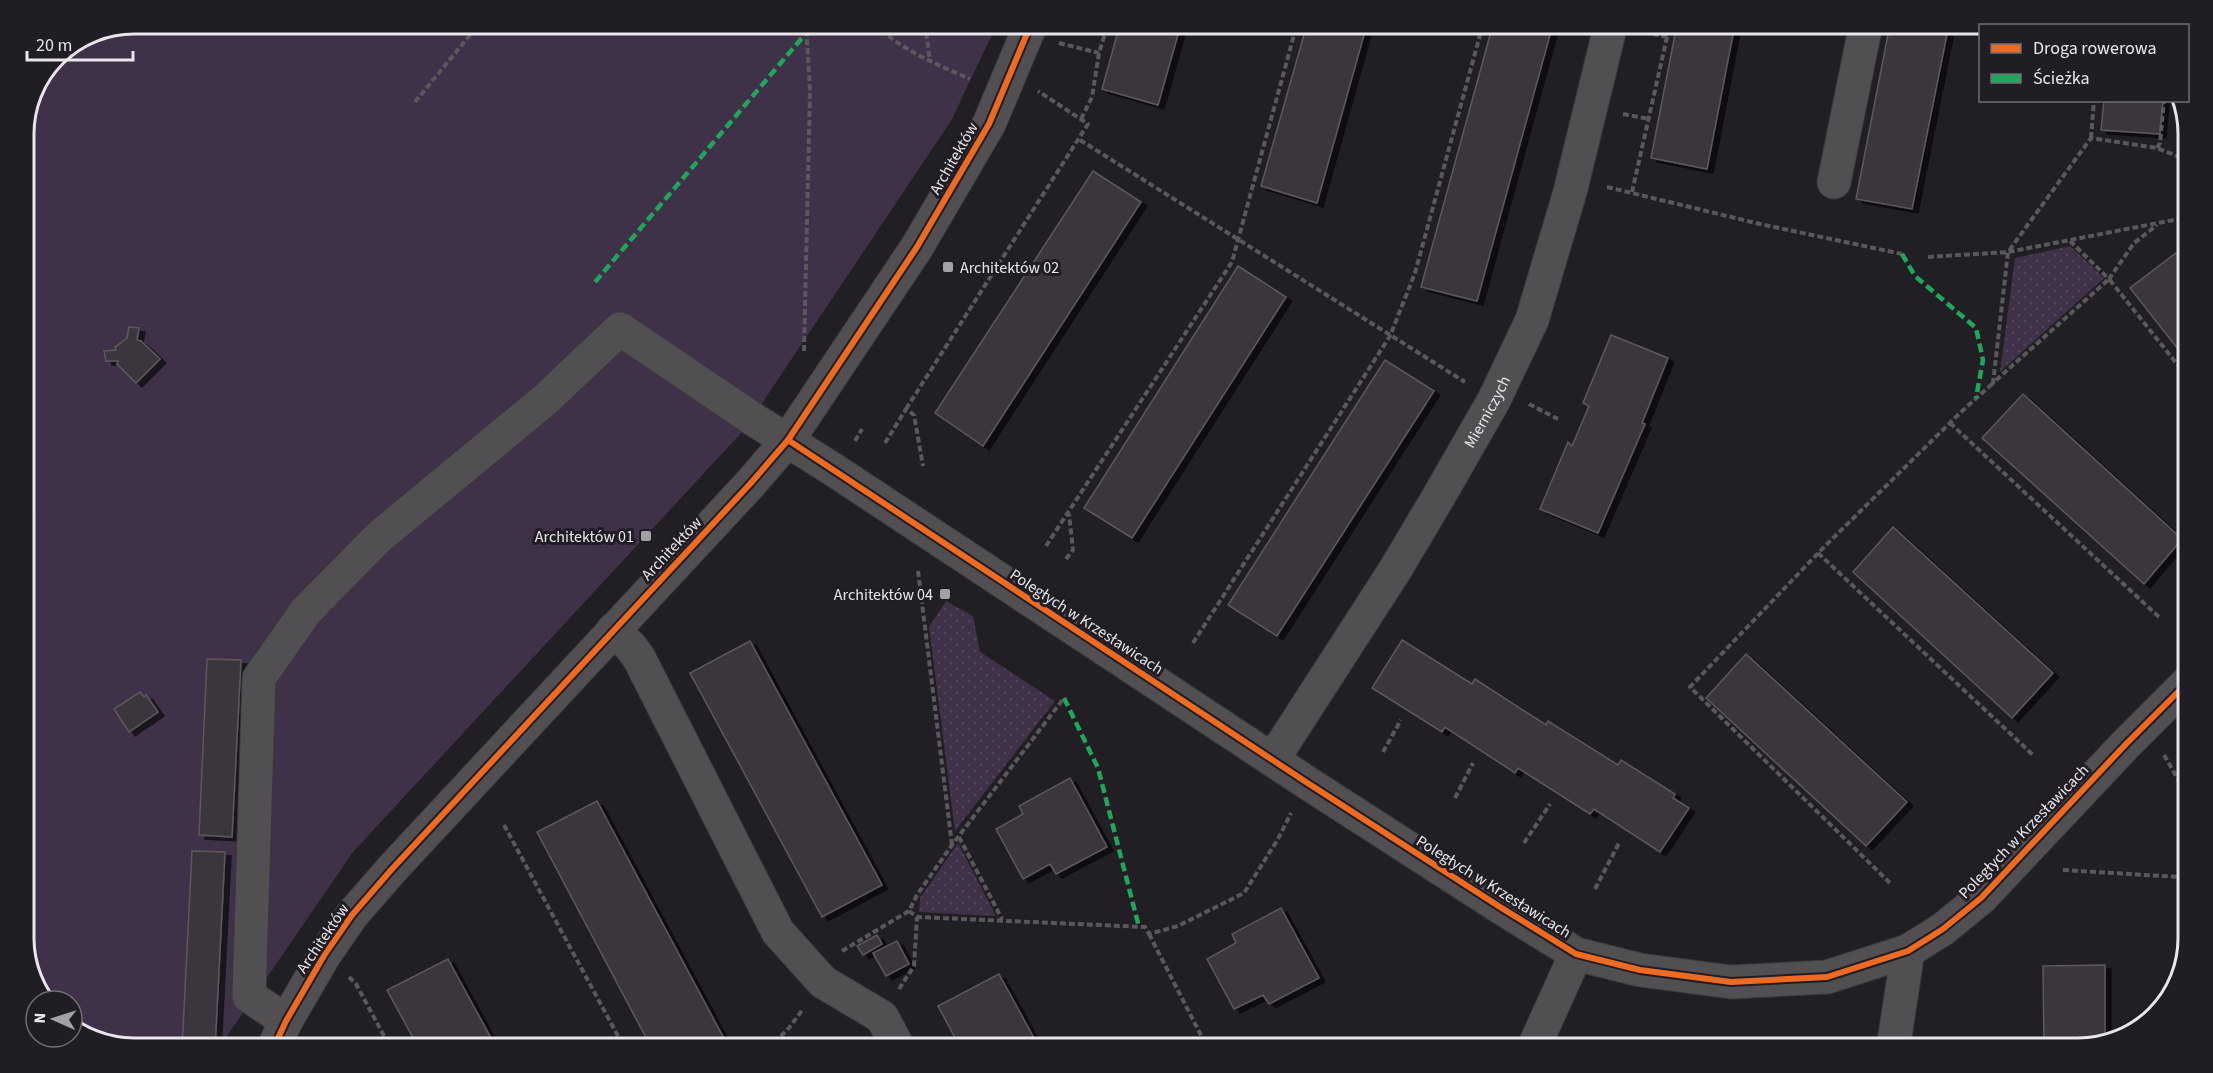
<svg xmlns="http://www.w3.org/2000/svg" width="2213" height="1073" viewBox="0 0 2213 1073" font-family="'Source Sans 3',sans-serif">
  <defs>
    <pattern id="grass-dots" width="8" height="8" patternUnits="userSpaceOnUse" patternTransform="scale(1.5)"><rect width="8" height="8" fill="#3e3148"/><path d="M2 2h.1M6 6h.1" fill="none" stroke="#51455a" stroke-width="1.8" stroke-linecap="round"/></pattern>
    <filter id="shadow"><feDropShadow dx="6" dy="4" stdDeviation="0" flood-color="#0009"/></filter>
  </defs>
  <rect width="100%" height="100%" fill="#211f23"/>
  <g fill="url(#grass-dots)">
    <polygon points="2070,246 2104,278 2000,372 2015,258"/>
    <polygon points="946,601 973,616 980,652 1055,701 955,831 929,627"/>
    <polygon points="958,843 996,916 919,912 920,898"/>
  </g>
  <polygon fill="#3e3148" points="135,24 997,24 951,121 744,430 353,852 218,1049 135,1049 86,1038 72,1025 72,1001 43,1000 24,946 24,128 57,56 93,32"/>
  <g fill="#3a363e" stroke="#5b595d" stroke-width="1.5" filter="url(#shadow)">
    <polygon points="1120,24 1181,24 1158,105 1102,89"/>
    <polygon points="1307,24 1367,24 1317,203 1261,186"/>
    <polygon points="1493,24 1553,24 1477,301 1421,287"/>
    <polygon points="1677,24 1735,24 1707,169 1651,158"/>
    <polygon points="1890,24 1949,24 1912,209 1856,199"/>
    <polygon points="2104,100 2163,100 2160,134 2101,130"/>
    <polygon points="1093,171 1141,202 983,446 935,413"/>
    <polygon points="2176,253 2189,267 2189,363 2130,288"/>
    <polygon points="1238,266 1286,297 1132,538 1084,508"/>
    <polygon points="129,327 139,328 137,340 141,341 160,359 136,383 117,364 118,361 106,361 104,351 116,350 115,347 127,338"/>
    <polygon points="1611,335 1668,358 1642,423 1645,424 1598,533 1540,509 1568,442 1572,446 1589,406 1583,403"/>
    <polygon points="1385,360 1434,391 1277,636 1228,605"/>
    <polygon points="2023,394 2182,539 2144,584 1982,438"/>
    <polygon points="1893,527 2053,673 2012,718 1853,572"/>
    <polygon points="1402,640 1472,684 1475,679 1546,725 1548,721 1618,765 1621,760 1675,794 1673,798 1689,808 1660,852 1594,809 1590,814 1518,768 1515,773 1445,727 1442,732 1372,688"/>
    <polygon points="750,641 882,885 822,917 690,673"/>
    <polygon points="1746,654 1907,802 1866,846 1706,698"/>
    <polygon points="207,659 241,660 232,837 199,835"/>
    <polygon points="140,692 144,697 146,695 158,712 129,732 114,709"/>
    <polygon points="1070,778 1107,847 1056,874 1050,864 1023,879 996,829 1023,814 1019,806"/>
    <polygon points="597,801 728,1046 723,1049 652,1049 537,832"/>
    <polygon points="2187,812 2189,812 2189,938 2187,946"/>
    <polygon points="192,851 225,852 215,1049 182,1049"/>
    <polygon points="1281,908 1319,978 1269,1004 1263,995 1234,1009 1207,959 1236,943 1232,934"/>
    <polygon points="877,935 882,944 863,955 857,946"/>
    <polygon points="897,941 909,964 886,976 873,953"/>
    <polygon points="448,959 497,1049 419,1049 387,990"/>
    <polygon points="2105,965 2105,1041 2078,1049 2044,1049 2043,966"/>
    <polygon points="999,974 1040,1049 961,1049 938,1006"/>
  </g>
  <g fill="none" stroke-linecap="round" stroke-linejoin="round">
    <defs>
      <g id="minor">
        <polyline points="1834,182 1866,24"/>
        <polyline points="613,630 631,647 639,658 778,932 823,982 882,1017 899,1049"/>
        <path id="s1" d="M1273,759l122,-189 44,-74 55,-96 38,-80 38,-128 41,-168"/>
        <polyline points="286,1021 249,996 259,678 306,611 379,537 546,399 620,329 753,419 834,470 1306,782 1500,907 1576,954 1640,970 1731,982 1827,977 1908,951 1943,929 1981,898 2126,744 2189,681"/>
        <polyline points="273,1049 286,1021 325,954 352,915 392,869 750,484 788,440 917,247 989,124 1031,24"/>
        <polyline points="1533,1049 1576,954"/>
        <polyline points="1893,1049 1908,951"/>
      </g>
    </defs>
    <use href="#minor" stroke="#3b393d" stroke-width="35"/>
    <g stroke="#5a585b" stroke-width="4" stroke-dasharray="6 3" stroke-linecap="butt">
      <path d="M875,24c24,25 63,41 95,55"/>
      <polyline points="925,24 930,62"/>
      <polyline points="1644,32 1667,37"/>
      <polyline points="1059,43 1099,53"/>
      <polyline points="415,102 479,24"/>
      <polyline points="1623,114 1649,119"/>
      <polyline points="1081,119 1092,97 1099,53 1108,24"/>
      <polyline points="2091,138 2094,100"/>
      <polyline points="1080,140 1465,382"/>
      <polyline points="2157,148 2160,143 2164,100"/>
      <polyline points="2189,161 2157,148 2091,138 2008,252 2189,217"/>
      <polyline points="1607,187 1760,224 1902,254"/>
      <polyline points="1632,192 1670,24"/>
      <polyline points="2070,241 2109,279 2134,243 2157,225"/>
      <polyline points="1928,257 2008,252 1993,383 2109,279 2189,379"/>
      <polyline points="804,351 810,91 806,24"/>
      <polyline points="1529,404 1558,419"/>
      <polyline points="906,409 1088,124 1038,91"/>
      <polyline points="1950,423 2159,617"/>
      <polyline points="855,441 862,429"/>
      <polyline points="885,443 906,409 914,415 923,466"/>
      <polyline points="1046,546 1232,262 1297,24"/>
      <polyline points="1818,553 2033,755"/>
      <polyline points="1066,559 1073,550 1069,514"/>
      <polyline points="918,571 952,845"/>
      <polyline points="1193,643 1390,336 1415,273 1483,24"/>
      <polyline points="1383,752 1401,720"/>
      <polyline points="2164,755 2186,793 2189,793"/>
      <polyline points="1455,798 1473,763"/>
      <polyline points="504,825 625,1049"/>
      <polyline points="959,837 1002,919"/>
      <polyline points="1524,843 1550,804"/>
      <polyline points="2063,870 2179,877"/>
      <polyline points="1890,883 1690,687 1825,546 1960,413 1993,383"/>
      <polyline points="1595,889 1619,843"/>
      <polyline points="909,911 917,917 1145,927 1149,934 1178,926 1244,893 1278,839 1291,813"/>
      <polyline points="1149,934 1208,1049"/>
      <polyline points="842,951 909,911 917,895 952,845 1064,698"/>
      <polyline points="349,977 356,984 391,1049"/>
      <polyline points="899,989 914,966 917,917"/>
      <polyline points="768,1049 789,1028 803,1009"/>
    </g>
    <use href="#minor" stroke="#514f52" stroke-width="33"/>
    <g stroke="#20a55d" stroke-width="4.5" stroke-dasharray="9 4.5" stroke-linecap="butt">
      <polyline points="1902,254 1915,276 1976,328 1983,360 1976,398"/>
      <polyline points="595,282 807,32"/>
      <polyline points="1064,698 1098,768 1139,927"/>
    </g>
    <defs>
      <g id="cycleway">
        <polyline points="788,440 1306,782 1500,907 1576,954 1640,970 1731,982 1827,977 1908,951 1943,929 1981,898 2126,744 2189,681"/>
        <polyline points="273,1049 286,1021 325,954 352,915 392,869 750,484 788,440 917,247 989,124 1031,24"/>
      </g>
    </defs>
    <use href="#cycleway" stroke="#211d25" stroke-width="10"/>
    <use href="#cycleway" stroke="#ed6a23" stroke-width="6"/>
  </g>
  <g fill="#a3a0a6" stroke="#211d25" stroke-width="2">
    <rect x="942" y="261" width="12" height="12" rx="3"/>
    <rect x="640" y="530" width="12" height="12" rx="3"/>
    <rect x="939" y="588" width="12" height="12" rx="3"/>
  </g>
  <g text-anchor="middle" stroke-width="6" stroke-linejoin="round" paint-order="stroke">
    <g font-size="16" fill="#e9e6ec" stroke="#211d25">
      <text transform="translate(953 158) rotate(-60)" y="6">Architektów</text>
      <text dy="6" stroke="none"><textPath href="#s1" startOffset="408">Mierniczych</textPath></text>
      <text transform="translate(671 548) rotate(-47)" y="6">Architektów</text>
      <text transform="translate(1087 621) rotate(33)" y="6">Poległych w Krzesławicach</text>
      <text transform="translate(2023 831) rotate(-46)" y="6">Poległych w Krzesławicach</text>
      <text transform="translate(1494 886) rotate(32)" y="6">Poległych w Krzesławicach</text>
      <text transform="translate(322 938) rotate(-56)" y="6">Architektów</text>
    </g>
    <g font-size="16" fill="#e9e6ec" stroke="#211d25" text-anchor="end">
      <text x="960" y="273" text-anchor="start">Architektów 02</text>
      <text x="634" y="542">Architektów 01</text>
      <text x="933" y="600">Architektów 04</text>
    </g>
  </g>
  <path d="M0 0H2213V1073H0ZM134 34H2078A100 100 0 0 1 2178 134V938A100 100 0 0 1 2078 1038H134A100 100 0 0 1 34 938V134A100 100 0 0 1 134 34Z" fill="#211d25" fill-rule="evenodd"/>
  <path fill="none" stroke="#e9e6ec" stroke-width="3" d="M134 34H2078A100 100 0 0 1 2178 134V938A100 100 0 0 1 2078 1038H134A100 100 0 0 1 34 938V134A100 100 0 0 1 134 34Z"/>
  <rect x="1979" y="24" width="210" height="78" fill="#211d25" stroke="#716d75" stroke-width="1.5"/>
  <rect x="1991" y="44" width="30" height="9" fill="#ed6a23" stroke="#716d75" stroke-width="1.5"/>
  <text x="2033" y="54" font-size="18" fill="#e9e6ec">Droga rowerowa</text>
  <rect x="1991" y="74" width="30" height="9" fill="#20a55d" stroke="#716d75" stroke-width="1.5"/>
  <text x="2033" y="84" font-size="18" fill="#e9e6ec">Ścieżka</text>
  <g transform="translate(54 1019) rotate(273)"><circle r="28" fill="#211d25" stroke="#716d75" stroke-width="1.5"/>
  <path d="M0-4.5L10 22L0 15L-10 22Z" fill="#a3a0a6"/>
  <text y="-9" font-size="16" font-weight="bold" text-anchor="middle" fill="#e9e6ec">N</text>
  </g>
  <path d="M27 51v9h106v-9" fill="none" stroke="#e9e6ec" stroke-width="3"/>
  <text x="36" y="51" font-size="18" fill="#e9e6ec" stroke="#211d25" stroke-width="4.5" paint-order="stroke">20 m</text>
</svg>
